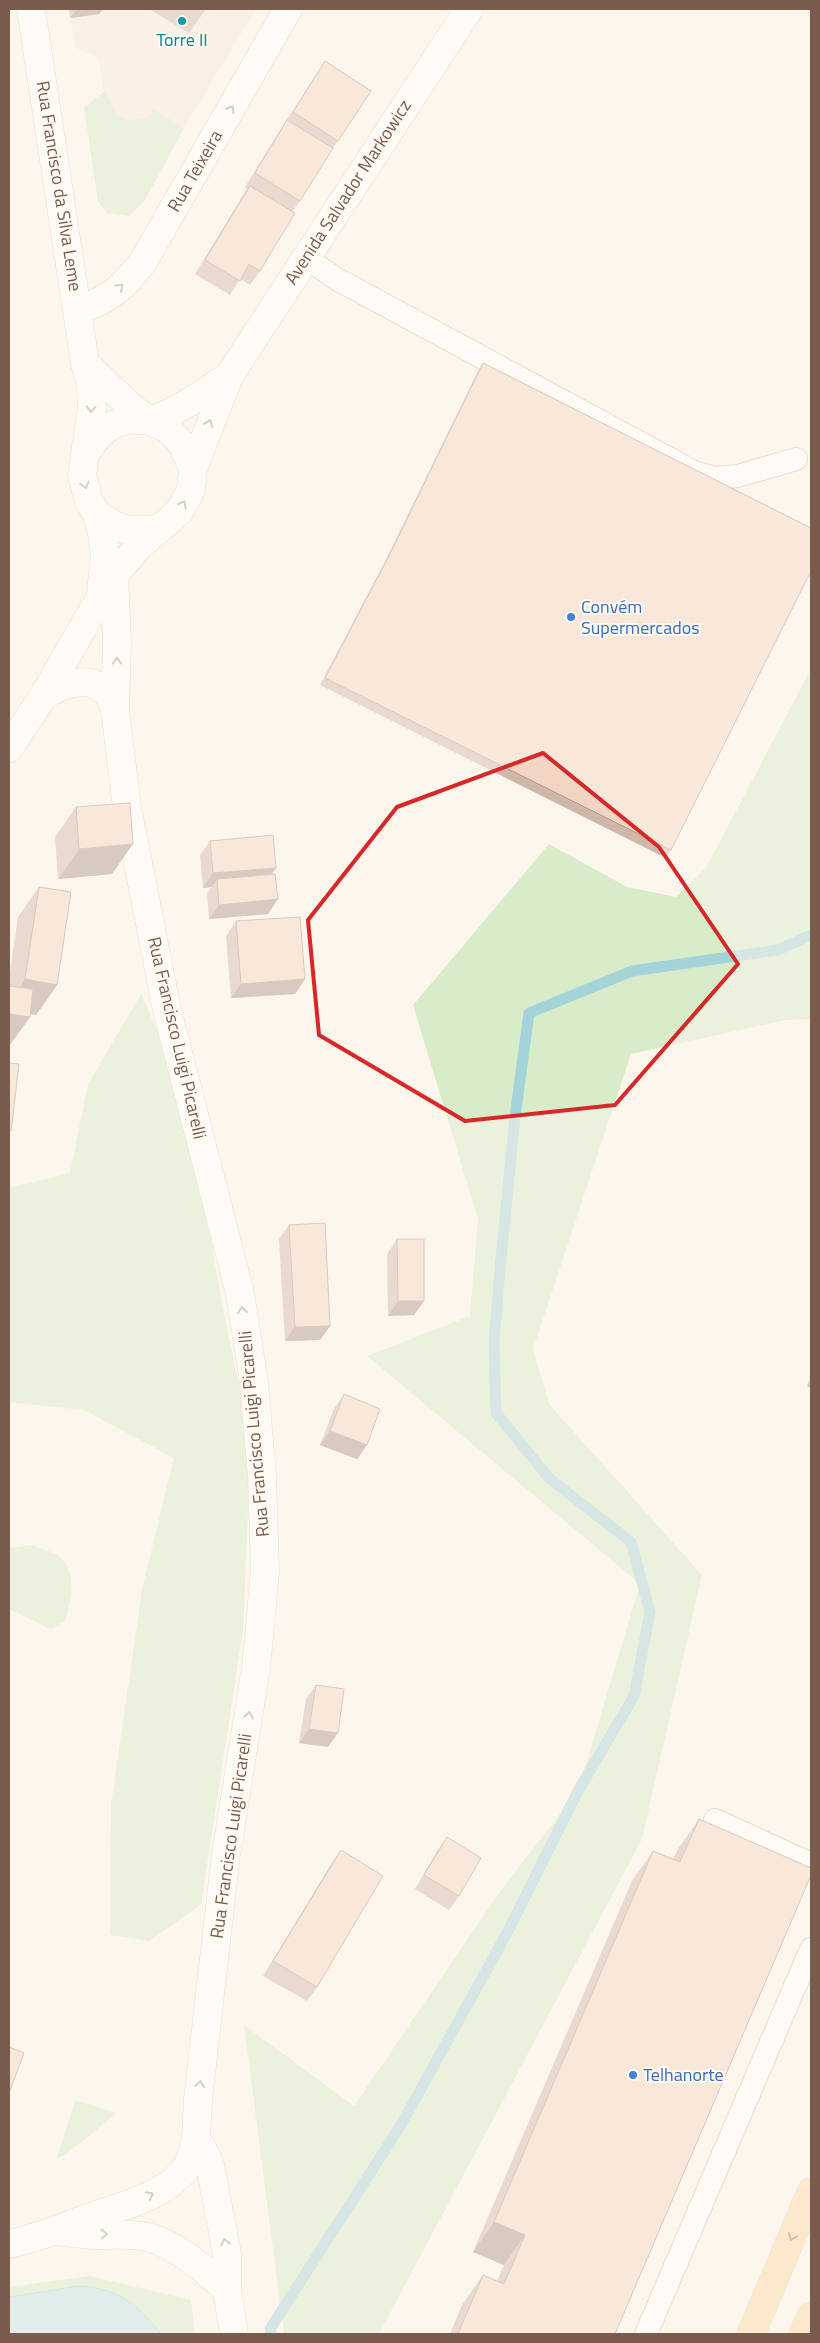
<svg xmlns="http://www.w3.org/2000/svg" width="820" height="2343" viewBox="0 0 820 2343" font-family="'Titillium Web',sans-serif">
  <rect width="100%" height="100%" fill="#fdf6ec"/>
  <polygon fill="#f5e8da" points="69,9 256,9 184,128 144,202 129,216 107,213 85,106 104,92 99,58 76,48"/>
  <g fill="#d8ecc9">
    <polygon points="104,92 118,114 129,121 147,118 154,109 184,128 144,202 129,216 107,213 98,202 84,107"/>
    <polygon points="811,669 811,1019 786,1020 631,1054 533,1349 549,1404 702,1575 642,1839 379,2334 284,2334 244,2025 354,2106 501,1890 578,1791 640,1584 367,1356 470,1316 478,1219 413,1005 549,844 627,887 676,897 707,866"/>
    <polygon points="141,994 184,1092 224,1314 251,1441 243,1630 201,1905 149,1941 110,1935 111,1805 142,1589 174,1458 84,1410 9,1402 9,1188 70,1173 88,1084"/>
    <path d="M31,1545c8,3 22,6 29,12 18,16 11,44 5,64l-15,8 -41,-20v-61z"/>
    <polygon points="75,2100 117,2113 65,2155 57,2158"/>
    <polygon points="90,2276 191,2300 195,2334 9,2334 9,2287"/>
  </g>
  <path fill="#bfe3e8" stroke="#a5d3da" d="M79,2286c41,3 57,17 82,48h-152v-37z"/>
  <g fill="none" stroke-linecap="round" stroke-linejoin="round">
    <polyline stroke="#a5d3da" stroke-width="11" points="271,2334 270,2329 401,2125 507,1933 578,1791 634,1696 650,1612 631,1542 550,1479 496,1413 494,1343 500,1269 515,1117 529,1013 632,971 778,950 811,935"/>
    <defs>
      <g id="lane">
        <polyline points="305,257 335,278 694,472 715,478 738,476 796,459"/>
        <polyline points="715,1820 811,1864"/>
        <polyline points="646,2334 811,1949"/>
      </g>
      <path id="street" d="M78,309c30,-7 48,-24 66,-49l144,-251"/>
      <g id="secondary">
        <polyline points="31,9 85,363 91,386 92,408 82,475 89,502 97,514 102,533 105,554 101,594"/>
        <polyline points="85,363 132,408 150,421 168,429 183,445 193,469"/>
        <path d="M85,454c11,-17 22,-31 44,-34 7,-1 16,2 23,0 27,-9 53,-28 77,-44"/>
        <path d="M97,514c23,17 32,18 60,15"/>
        <polyline points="114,576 117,641 115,710 127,807 167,1010 240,1293 254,1382 262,1476 265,1571 256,1668 226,1854 198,2099 196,2138 204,2151 210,2165 227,2254 227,2290 234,2334"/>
        <path d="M44,695c27,-16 60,-23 71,15"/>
        <polyline points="9,748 44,695 111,579 140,545 179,512 191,490 193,469 229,376 469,9"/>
        <path d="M62,2232c13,1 26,3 39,3 16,0 33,-2 50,3 25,7 57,34 76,52"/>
        <path d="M9,2244c31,-6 58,-19 87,-29 30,-10 64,-18 86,-42 9,-9 11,-23 14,-35"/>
      </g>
      <g id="primary">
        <polyline points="751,2334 811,2192"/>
        <polyline points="803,2334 811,2316"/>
      </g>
    </defs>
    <use href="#lane" stroke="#d1beb0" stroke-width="24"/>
    <use href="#street" stroke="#d1beb0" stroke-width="29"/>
    <use href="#secondary" stroke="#d6c0b0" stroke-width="29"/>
    <use href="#primary" stroke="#dad1cd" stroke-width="29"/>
    <use href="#lane" stroke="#fff" stroke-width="22"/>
    <use href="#street" stroke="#fff" stroke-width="28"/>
    <use href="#secondary" stroke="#fff" stroke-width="28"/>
    <use href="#primary" stroke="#fbd9a5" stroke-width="28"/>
  </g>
  <g fill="#d1b7a8">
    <polygon points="69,9 103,9 99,14 70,18"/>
    <polygon points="149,9 206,9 189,33"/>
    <polygon points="325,61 338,141 328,155 300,201 292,212 260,271 250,285 240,279 230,295 195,274 240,200 247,189 245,187 277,135"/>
    <polygon points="483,363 671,850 666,858 320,685 384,563 478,371"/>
    <polygon points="76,807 112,874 58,879 55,837"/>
    <polygon points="210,841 276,868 272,874 268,914 209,919 207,893 212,887 203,888 200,855"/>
    <polygon points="39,887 57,985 36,1015 30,1014 30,1017 9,1046 9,979 18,917"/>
    <polygon points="236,921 305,979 295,994 231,998 226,936"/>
    <polygon points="289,1225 330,1326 320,1340 285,1341 279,1239"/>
    <polygon points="397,1239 424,1301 414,1315 388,1316 387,1254"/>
    <polygon points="811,1374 811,1388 807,1386"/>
    <polygon points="344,1394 367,1445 357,1459 320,1445 334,1409"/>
    <polygon points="316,1685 328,1747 299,1743 306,1699"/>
    <polygon points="699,1819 615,2334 450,2334 462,2305 483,2275 497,2281 504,2265 473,2252 632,1881 653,1851 673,1859 678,1849"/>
    <polygon points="447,1837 459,1896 449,1910 415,1889 437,1851"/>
    <polygon points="341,1850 317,1987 307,2001 263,1976 331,1864"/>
  </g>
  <g fill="#aa9588">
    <polygon points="89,9 103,9 99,14 70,18 76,11"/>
    <polygon points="133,844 112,874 58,879 79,849"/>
    <polygon points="276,868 266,882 217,879 212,887 203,888 213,873"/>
    <polygon points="278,899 268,914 209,919 219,905"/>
    <polygon points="25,979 57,985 36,1015 9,1010 9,1003"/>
    <polygon points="305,979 295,994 231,998 241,984"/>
    <polygon points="9,1014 30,1017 9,1046"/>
    <polygon points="398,1301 424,1301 414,1315 388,1316"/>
    <polygon points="330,1326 320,1340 285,1341 295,1327"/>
    <polygon points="811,1380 811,1388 807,1386"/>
    <polygon points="330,1431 367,1445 357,1459 320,1445"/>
    <polygon points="309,1729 338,1733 328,1747 299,1743"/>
    <polygon points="494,2222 525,2235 504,2265 473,2252"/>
  </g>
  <g fill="#f3d5c3" stroke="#aa9588">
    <polygon points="75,9 89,9 76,11"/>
    <polygon points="325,61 371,91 338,141 293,112"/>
    <polygon points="287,120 333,148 300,201 255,173"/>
    <polygon points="250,186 295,213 260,271 249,264 240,281 205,260"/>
    <polygon points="483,363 811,528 811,571 671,850 325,678 389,556"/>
    <polygon points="130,803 133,844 79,849 76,807"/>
    <polygon points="273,835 276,868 213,873 210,841"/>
    <polygon points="275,874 278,899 219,905 217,879"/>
    <polygon points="39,887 71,892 57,985 25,979"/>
    <polygon points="300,917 305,979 241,984 236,921"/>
    <polygon points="9,986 33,989 30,1017 9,1014"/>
    <polygon points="9,1063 19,1064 11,1131 9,1130"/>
    <polygon points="325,1223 330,1326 295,1327 289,1225"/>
    <polygon points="397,1239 424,1239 424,1301 398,1301"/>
    <polygon points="344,1394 380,1409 367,1445 330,1431"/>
    <polygon points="316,1685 344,1689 338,1733 309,1729"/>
    <polygon points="699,1819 811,1868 811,1875 615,2334 458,2334 483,2275 504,2284 525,2235 494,2222 653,1851 680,1862"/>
    <polygon points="447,1837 481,1858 459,1896 424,1875"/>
    <polygon points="341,1850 383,1876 317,1987 273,1961"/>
    <polygon points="9,2047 24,2053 9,2093"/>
  </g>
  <defs><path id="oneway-chevron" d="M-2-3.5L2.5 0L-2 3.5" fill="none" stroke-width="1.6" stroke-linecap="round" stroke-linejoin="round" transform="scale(1.25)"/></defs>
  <g stroke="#af9d94">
    <use href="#oneway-chevron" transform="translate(231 109) rotate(-60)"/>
    <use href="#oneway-chevron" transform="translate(120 287) rotate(-43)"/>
    <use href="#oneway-chevron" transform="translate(91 409) rotate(92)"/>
    <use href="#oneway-chevron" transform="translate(209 423) rotate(-69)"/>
    <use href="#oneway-chevron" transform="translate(85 485) rotate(75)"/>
    <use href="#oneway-chevron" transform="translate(183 504) rotate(-61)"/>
    <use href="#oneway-chevron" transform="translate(117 661) rotate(-90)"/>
    <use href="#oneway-chevron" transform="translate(242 1310) rotate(-99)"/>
    <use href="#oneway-chevron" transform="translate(249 1715) rotate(-81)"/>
    <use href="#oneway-chevron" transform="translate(200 2084) rotate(-83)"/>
    <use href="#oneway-chevron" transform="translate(150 2195) rotate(-28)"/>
    <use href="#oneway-chevron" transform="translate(104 2234) rotate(-1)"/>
    <use href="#oneway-chevron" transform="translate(225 2242) rotate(-101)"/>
  </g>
  <use stroke="#a18267" href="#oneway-chevron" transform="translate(792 2237) rotate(113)"/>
  <path d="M0 0H820V2343H0ZM543,753l116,94 79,117 -123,141 -150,16 -146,-86 -11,-115 89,-113z" fill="#fdf6ec" fill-opacity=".55" fill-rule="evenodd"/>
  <path fill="none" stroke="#d62828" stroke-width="4" stroke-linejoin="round" d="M543,753l116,94 79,117 -123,141 -150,16 -146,-86 -11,-115 89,-113z"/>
  <circle fill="#0f9aa8" stroke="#fffaf3" stroke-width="2" cx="182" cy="21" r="5"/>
  <g fill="#3f7fe0" stroke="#fffaf3" stroke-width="2">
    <circle cx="571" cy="617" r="5"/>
    <circle cx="633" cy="2075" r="5"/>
  </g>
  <g text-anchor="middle" stroke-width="4" stroke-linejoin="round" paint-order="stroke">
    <g font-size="18" fill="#0d838f" stroke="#fffaf3">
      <text x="182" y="46">Torre II</text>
    </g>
    <g font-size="18" fill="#7a5c4d" stroke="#fffaf3">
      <text transform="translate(195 171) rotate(-60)" y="6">Rua Teixeira</text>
      <text transform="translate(59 186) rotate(81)" y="6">Rua Francisco da Silva Leme</text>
      <text transform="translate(348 192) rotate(-57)" y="6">Avenida Salvador Markowicz</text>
      <text transform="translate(177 1038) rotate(77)" y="6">Rua Francisco Luigi Picarelli</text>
      <text transform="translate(254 1434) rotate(-95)" y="6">Rua Francisco Luigi Picarelli</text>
      <text transform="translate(231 1836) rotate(-82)" y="6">Rua Francisco Luigi Picarelli</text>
    </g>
    <g font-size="18" fill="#366cbe" stroke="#fffaf3" text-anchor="start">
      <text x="581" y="613">Convém<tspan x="581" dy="21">Supermercados</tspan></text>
      <text x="643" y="2081">Telhanorte</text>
    </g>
  </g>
  <rect width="820" height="2343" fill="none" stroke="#7a5c4d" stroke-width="20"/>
</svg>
